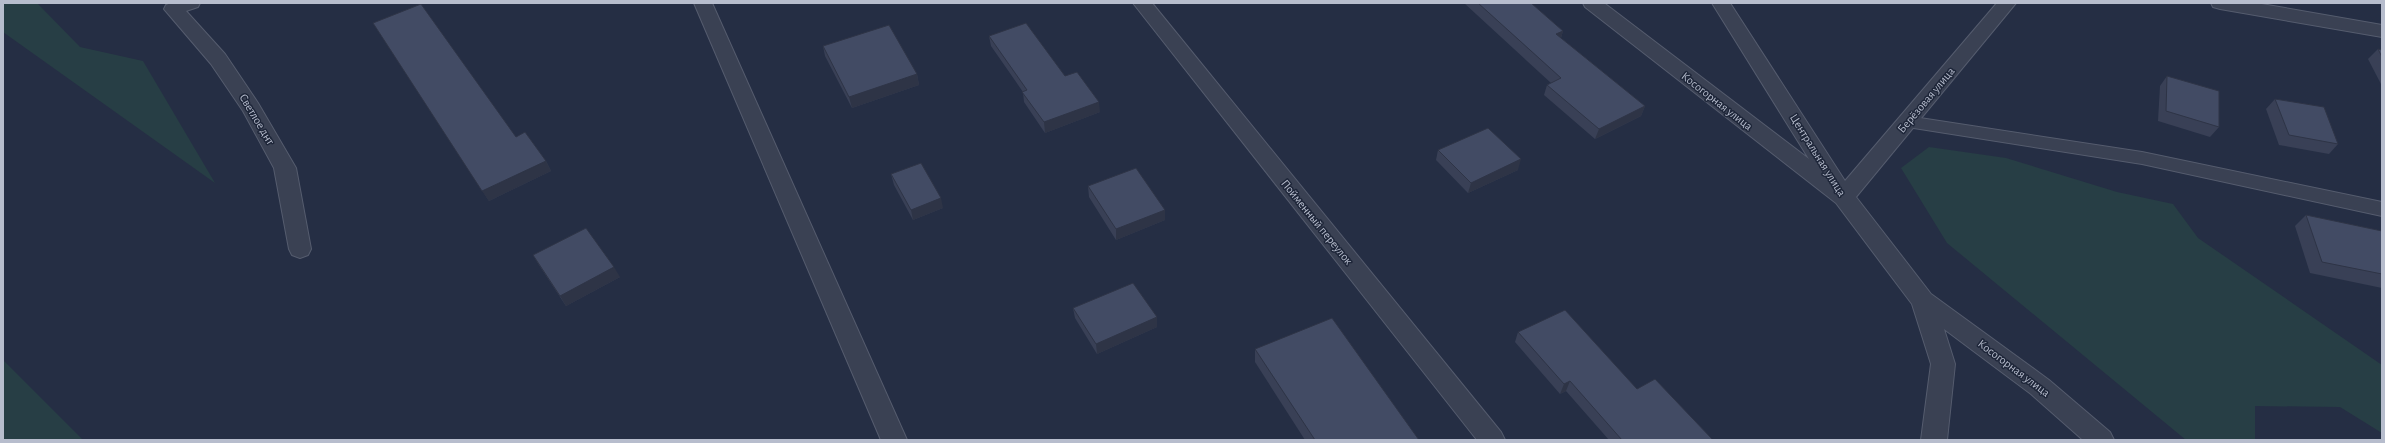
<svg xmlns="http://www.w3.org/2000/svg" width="2385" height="443" viewBox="0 0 2385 443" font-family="'Alegreya Sans',sans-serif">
  <rect width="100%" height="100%" fill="#252e44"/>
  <g fill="#273e45">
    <polygon points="3,3 37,3 80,47 143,61 215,183 3,32"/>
    <polygon points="1929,147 2006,158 2117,192 2173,204 2198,238 2382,365 2382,433 2340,407 2255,406 2255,440 2186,440 1947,243 1901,168"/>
    <polygon points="3,360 83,440 3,440"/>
  </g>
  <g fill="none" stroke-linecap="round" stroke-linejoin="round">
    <defs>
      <polygon id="service" points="1907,116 2142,152 2382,202 2382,216 2142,164 1901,126 1899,122 1901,118"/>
      <g id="minor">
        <polygon points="171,3 200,3 198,7 186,11 225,54 258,103 296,168 311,249 308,255 300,258 292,255 289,249 274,168 243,111 211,64 164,9 166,5"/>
        <polygon points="694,3 712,3 907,440 881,440"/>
        <polygon points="1133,3 1152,3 1501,432 1505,440 1477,440"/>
        <polygon points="1583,3 1604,3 1809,159 1712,3 1730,3 1845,181 1997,3 2016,3 1856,197 1931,294 2049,380 2110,432 2114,440 2083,440 2031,394 1944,329 1955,364 1947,440 1921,440 1931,364 1912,304 1836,203 1585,7"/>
        <polygon points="2211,3 2256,3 2382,25 2382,37 2220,9 2213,7"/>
      </g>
    </defs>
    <use href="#service" stroke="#555c6e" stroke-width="2"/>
    <use href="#minor" stroke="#555c6e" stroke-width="2"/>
    <use href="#service" fill="#3a4153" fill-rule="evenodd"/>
    <use href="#minor" fill="#3a4153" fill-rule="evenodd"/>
  </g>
  <g fill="#394056">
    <polygon points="1464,3 1531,3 1563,31 1561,38 1645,106 1641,116 1595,139 1544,95 1547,85 1551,83"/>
    <polygon points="373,23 546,161 551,171 489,201"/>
    <polygon points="989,36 1065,76 1100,112 1045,133 1024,102 1023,92 991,46"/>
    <polygon points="823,46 917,74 919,85 852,108 825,56"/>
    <polygon points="2378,49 2382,50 2382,86 2368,59"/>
    <polygon points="2167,76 2219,127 2210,137 2158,121 2160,86"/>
    <polygon points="2275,99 2338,144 2329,154 2279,145 2266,109"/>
    <polygon points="1438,150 1518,170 1468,193 1436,160"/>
    <polygon points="891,174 943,208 913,220 894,185"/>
    <polygon points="1088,186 1165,210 1165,220 1116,240 1089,197"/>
    <polygon points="2306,215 2382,231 2382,288 2310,273 2295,226"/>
    <polygon points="533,255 620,277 566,306 539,265"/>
    <polygon points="1073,308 1157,317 1157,327 1097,354 1075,318"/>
    <polygon points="1518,332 1637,389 1713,440 1609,440 1566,391 1560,394 1515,342"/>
    <polygon points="1255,349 1419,440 1305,440 1255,362"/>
  </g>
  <g fill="#2e3446">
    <polygon points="1563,31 1560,41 1556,34"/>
    <polygon points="917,74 919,85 852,108 849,97"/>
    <polygon points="1099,102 1100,112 1045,133 1044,122"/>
    <polygon points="1645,106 1641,116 1595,139 1599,129"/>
    <polygon points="1521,159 1518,170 1468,193 1471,183"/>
    <polygon points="546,161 551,171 489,201 482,191"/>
    <polygon points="941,198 943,208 913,220 911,210"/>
    <polygon points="1165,210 1165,220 1116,240 1116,229"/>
    <polygon points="614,267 620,277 566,306 560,296"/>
    <polygon points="1157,317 1157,327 1097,354 1096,344"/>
    <polygon points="1570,381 1566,391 1560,394 1564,384"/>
  </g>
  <g fill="#424b64" stroke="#2e3446">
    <polygon points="1478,3 1531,3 1563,31 1556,34 1645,106 1599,129 1547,85 1561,78"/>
    <polygon points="421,4 516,137 525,132 546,161 482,191 373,23"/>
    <polygon points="1026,23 1065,76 1077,72 1099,102 1044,122 1022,92 1027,90 989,36"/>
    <polygon points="889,25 917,74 849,97 823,46"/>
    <polygon points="2378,49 2382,50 2382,57"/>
    <polygon points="2167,76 2219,91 2219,127 2166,111"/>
    <polygon points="2275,99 2324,107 2338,144 2289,135"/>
    <polygon points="1488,128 1521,159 1471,183 1438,150"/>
    <polygon points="921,163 941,198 911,210 891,174"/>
    <polygon points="1136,168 1165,210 1116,229 1088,186"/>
    <polygon points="2306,215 2382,231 2382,274 2322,262"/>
    <polygon points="586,228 614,267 560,296 533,255"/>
    <polygon points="1133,283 1157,317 1096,344 1073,308"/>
    <polygon points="1565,310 1637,389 1655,379 1713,440 1622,440 1570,381 1564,384 1518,332"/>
    <polygon points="1332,318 1419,440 1315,440 1255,349"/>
  </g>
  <g text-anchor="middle" stroke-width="3" stroke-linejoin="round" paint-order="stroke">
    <g font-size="12" fill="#b7bdcd" stroke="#1e2639">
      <text transform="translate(1926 100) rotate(-50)" y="4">Берёзовая улица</text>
      <text transform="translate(1717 101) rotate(38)" y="4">Косогорная улица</text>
      <text transform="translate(257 119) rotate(59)" y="4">Светлое днт</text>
      <text transform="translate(1818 155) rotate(58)" y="4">Центральная улица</text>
      <text transform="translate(1317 222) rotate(51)" y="4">Пойменный переулок</text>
      <text transform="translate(2014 368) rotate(37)" y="4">Косогорная улица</text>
    </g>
  </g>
  <rect width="2385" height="443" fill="none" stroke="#b7bdcd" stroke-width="8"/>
</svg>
